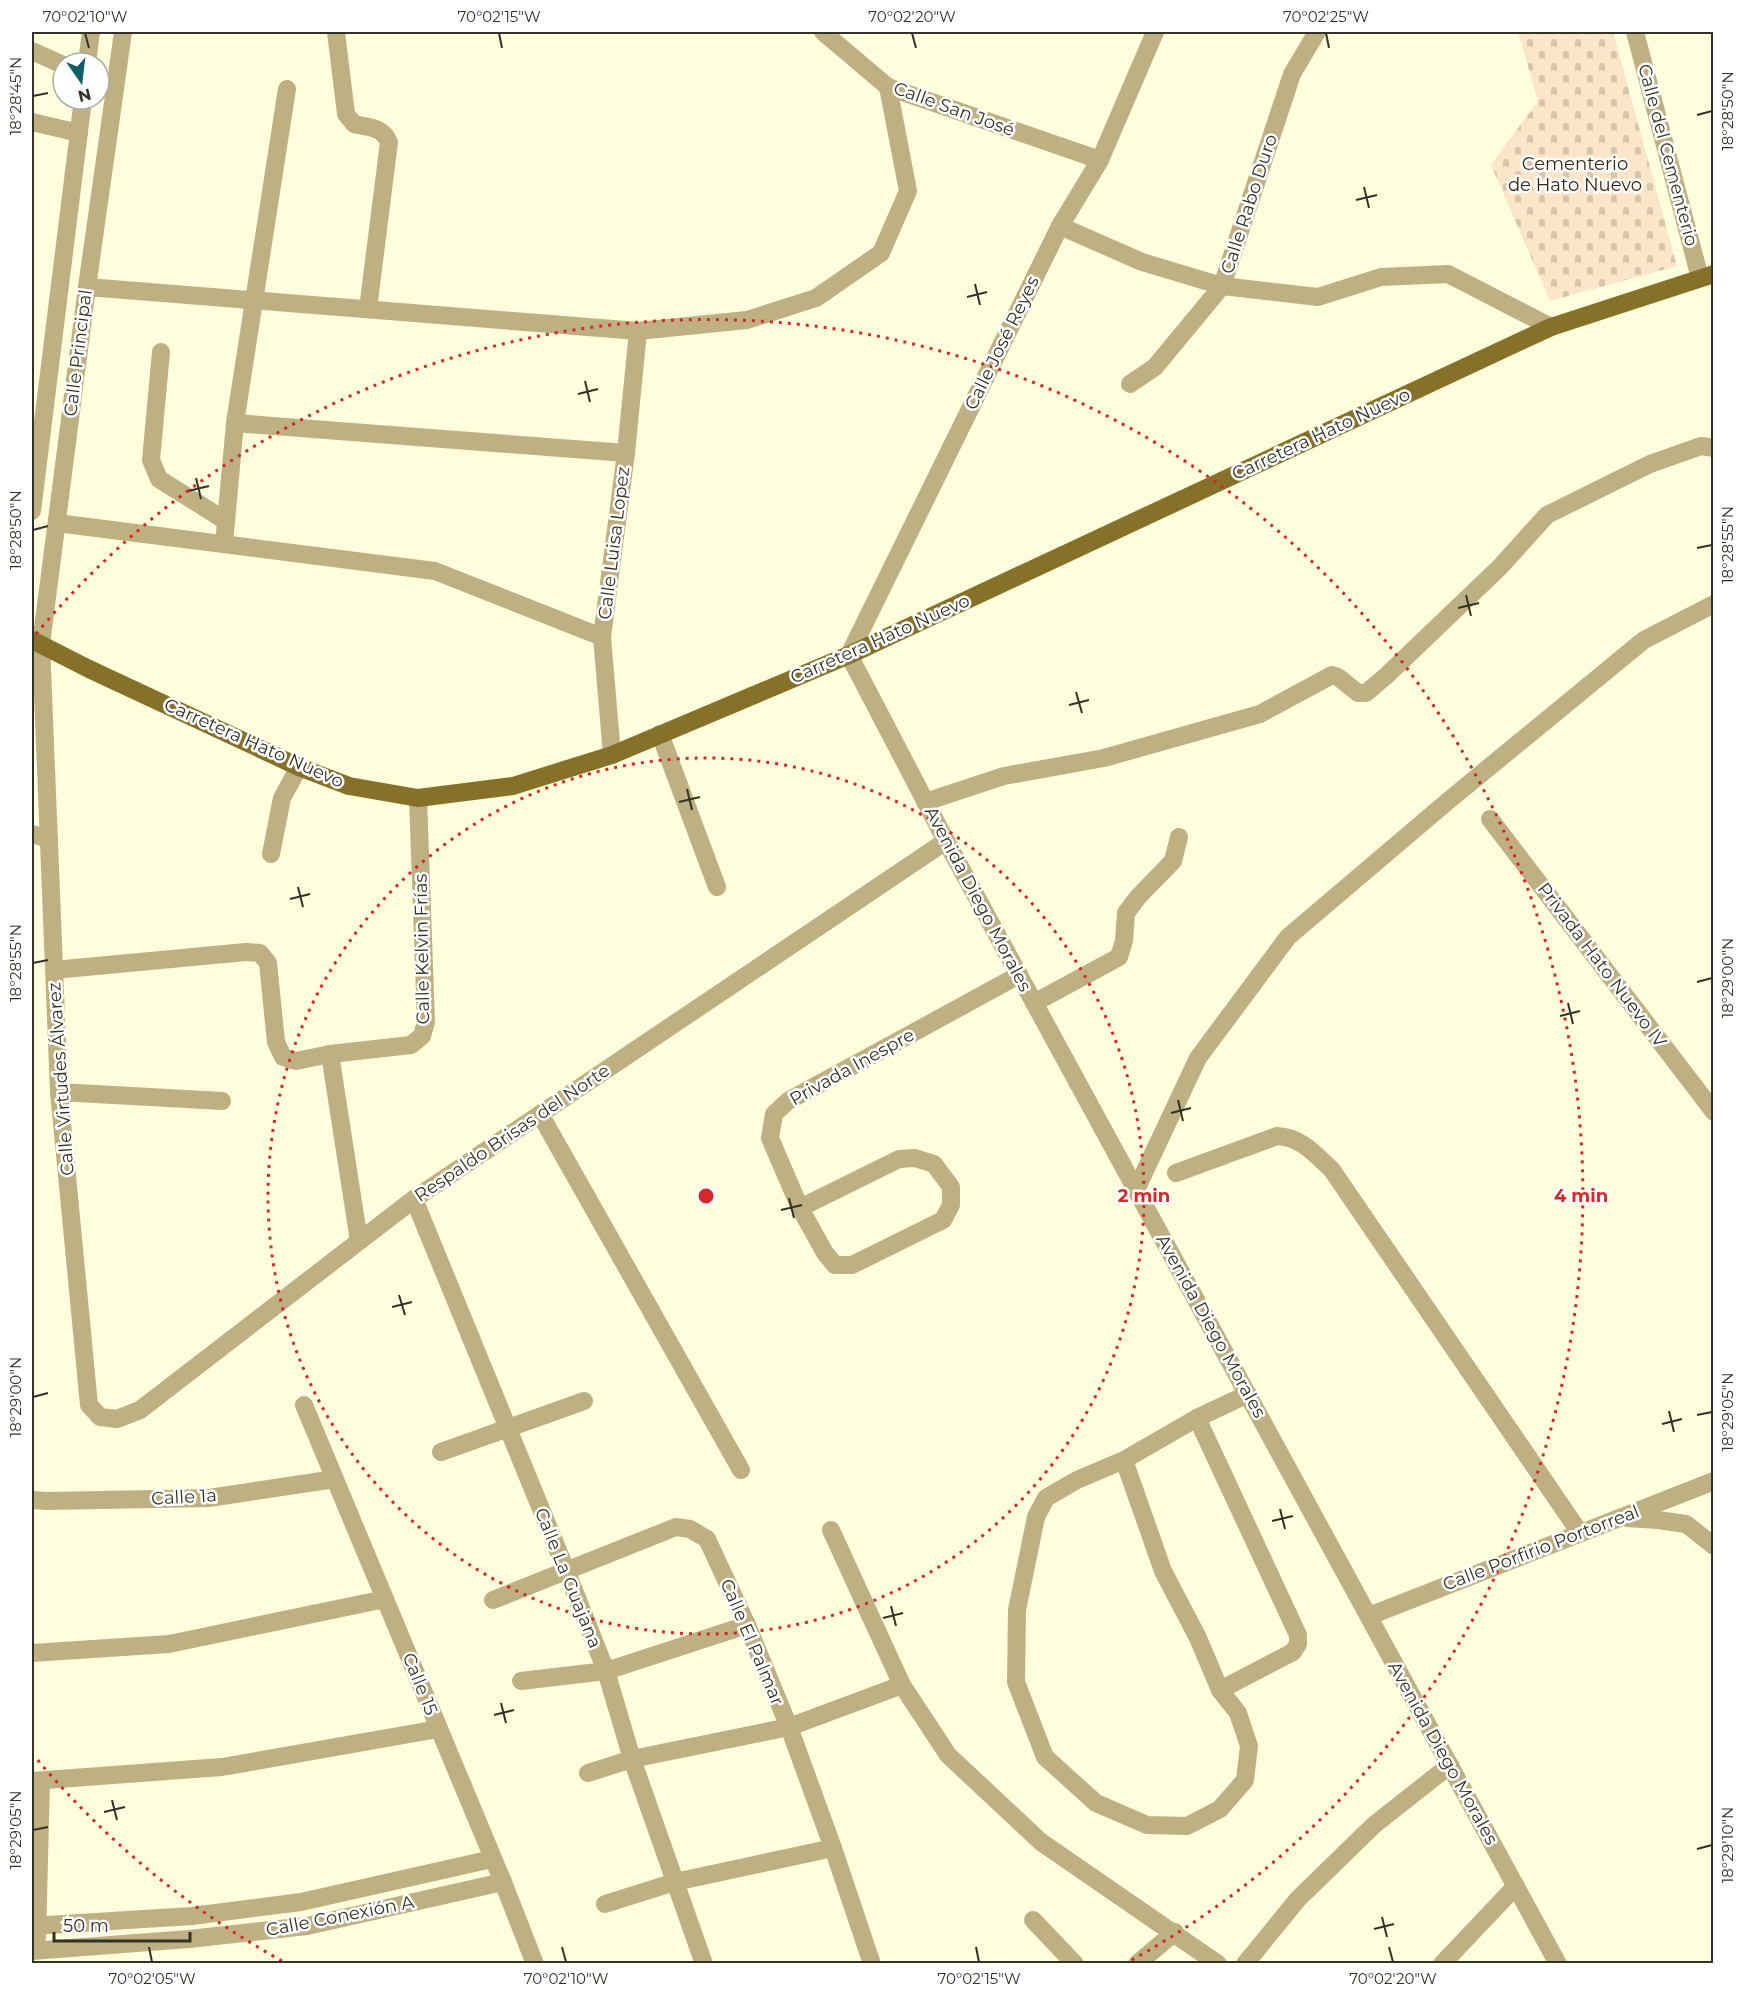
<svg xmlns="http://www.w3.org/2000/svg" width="1745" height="1995" viewBox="0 0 1745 1995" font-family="Montserrat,sans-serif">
  <defs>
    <pattern id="cemetery-stones" width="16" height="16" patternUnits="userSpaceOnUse" patternTransform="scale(1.5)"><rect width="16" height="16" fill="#fde5c7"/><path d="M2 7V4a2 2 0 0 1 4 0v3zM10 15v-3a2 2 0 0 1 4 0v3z" fill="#d9c5ab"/></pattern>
  </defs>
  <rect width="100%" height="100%" fill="#fcfedc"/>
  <polygon fill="url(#cemetery-stones)" points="1518,32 1613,32 1677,266 1550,301 1491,165 1538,101"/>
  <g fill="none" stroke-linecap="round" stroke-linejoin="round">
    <g stroke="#bfb083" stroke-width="18">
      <path d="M336,32l10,82 8,10c15,4 28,2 35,18l-21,167"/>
      <polyline points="823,32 888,87 1100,160"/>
      <polyline points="1155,32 1100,160 1060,226 849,655 946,841 1558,1964"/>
      <polyline points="1635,32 1700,278"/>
      <polyline points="32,51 63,65"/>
      <polyline points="87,63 91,32"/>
      <polyline points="32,122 79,133"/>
      <polyline points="1060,226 1142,262 1222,286 1318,297 1381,277 1448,274 1551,327"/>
      <polyline points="87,287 638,331 747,320 816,298 881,253 908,191 888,87"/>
      <polyline points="161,352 151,460 159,479 226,521"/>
      <polyline points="1130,384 1155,367 1222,286 1292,74 1317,32"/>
      <polyline points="235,423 626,453"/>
      <polyline points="32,511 83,99"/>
      <polyline points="57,523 435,571 602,637"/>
      <polyline points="224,544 235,423 287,89"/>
      <polyline points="41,644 59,1092 89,1405 100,1417 117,1419 140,1410 414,1199 946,841"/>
      <polyline points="38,654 41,644 87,287 123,32"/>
      <polyline points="660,734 717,887"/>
      <polyline points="612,755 602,637 626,453 638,331"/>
      <polyline points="925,802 1004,776 1104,758 1260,714 1332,675 1338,677 1358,693 1366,693 1386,676 1500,567 1547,515 1650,464 1701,446 1714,448"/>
      <polyline points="1490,819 1714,1112"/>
      <polyline points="32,834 49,839"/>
      <polyline points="271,854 282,798 299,767"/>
      <polyline points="54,970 246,952 260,953 268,963 276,1042 283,1057 296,1061 330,1054 411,1045 422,1036 426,1022 418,798"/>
      <polyline points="1034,1003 1119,957 1124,941 1126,913 1138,897 1173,861 1179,837"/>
      <polyline points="330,1054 359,1241"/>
      <polyline points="59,1092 222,1101"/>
      <polyline points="540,1114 741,1470"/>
      <path d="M1176,1173l101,-37c24,1 38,18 55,34l248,363"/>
      <polyline points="1136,1190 1198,1058 1288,937 1448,801 1644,640 1714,604"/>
      <polyline points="414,1199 566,1570 606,1671 632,1759 704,1964"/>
      <polyline points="800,1208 899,1159 915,1158 934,1164 951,1187 951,1205 943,1220 852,1265 835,1265 825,1253 800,1208 770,1138 774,1114 788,1101 1019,975"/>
      <polyline points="304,1405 503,1882 535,1964"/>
      <polyline points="1197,1418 1298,1635 1298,1644 1293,1652 1220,1690"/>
      <polyline points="441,1452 584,1401"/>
      <polyline points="1124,1460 1163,1571 1198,1638 1220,1690 1238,1713 1249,1746 1245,1780 1220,1809 1187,1826 1147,1825 1096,1803 1045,1757 1016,1682 1017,1610 1036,1517 1046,1498 1077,1480 1124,1460 1197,1418 1248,1394"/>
      <polyline points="32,1500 47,1501 209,1498 335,1479"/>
      <polyline points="1627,1518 1658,1520 1686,1524 1714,1546"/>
      <polyline points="831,1530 902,1685 948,1755 1041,1842 1218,1964"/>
      <polyline points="493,1600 676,1527 690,1529 707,1539 747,1625 789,1727 833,1848 872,1964"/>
      <polyline points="1369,1616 1714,1481"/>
      <polyline points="32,1653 169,1644 385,1599"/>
      <polyline points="521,1681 606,1671 747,1625"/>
      <polyline points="588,1773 632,1759 789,1727 902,1685"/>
      <polyline points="32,1781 222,1767 438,1729"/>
      <polyline points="605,1904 675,1882 833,1848"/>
      <polyline points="1033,1920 1075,1964"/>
      <polyline points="32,1926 192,1916 301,1902 492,1859"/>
      <polyline points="37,1938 41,1781"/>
      <polyline points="32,1951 189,1939 307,1926 503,1882"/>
      <polyline points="1137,1964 1175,1932"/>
      <polyline points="1245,1964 1298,1899 1374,1825 1450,1765"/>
      <polyline points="1442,1964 1516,1886"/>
    </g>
    <polyline stroke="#877027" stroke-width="18" points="32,640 89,669 299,767 349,786 418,798 513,786 612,755 849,655 1551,327 1714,274"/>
  </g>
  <path fill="none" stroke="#323326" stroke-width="2" d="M85,33l4,15M499,33l3,15M912,33l4,15M1326,33l3,15M33,96l15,-3M1697,115l15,-4M1364,187l5,21M1356,200l21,-5M975,284l5,21M967,297l20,-5M585,381l5,21M578,394l20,-5M196,478l5,21M188,491l21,-5M33,530l15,-4M1697,548l15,-3M1466,595l5,21M1458,608l21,-5M1076,692l6,21M1069,705l20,-5M687,789l5,21M679,802l21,-5M298,887l5,20M290,899l20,-5M33,963l15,-3M1697,982l15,-4M1568,1003l5,21M1560,1016l20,-5M1178,1100l5,21M1171,1113l20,-5M789,1198l5,20M781,1210l21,-5M399,1295l6,20M392,1307l20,-5M33,1397l15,-4M1669,1411l5,21M1697,1415l15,-3M1662,1424l20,-5M1280,1509l5,20M1272,1521l21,-5M891,1606l5,20M883,1618l20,-5M501,1703l5,20M494,1715l20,-5M112,1800l5,20M104,1812l21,-5M33,1830l15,-3M1697,1849l15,-4M1382,1917l5,20M1374,1929l20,-5M149,1947l3,15M562,1947l4,15M976,1947l3,15M1389,1947l4,15"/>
  <g fill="none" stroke="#d62828" stroke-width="3" stroke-dasharray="3 6">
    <circle cx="706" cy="1196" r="438"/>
    <path d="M282 1961A875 875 0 0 1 36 1758M36 634A875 875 0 1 1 1130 1961"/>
  </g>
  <g text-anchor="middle" stroke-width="5" stroke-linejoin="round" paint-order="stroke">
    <g font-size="18" fill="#323326" stroke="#fff">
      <text transform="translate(954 109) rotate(20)" y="6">Calle San José</text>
      <text transform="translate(1668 155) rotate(75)" y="6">Calle del Cementerio</text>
      <text transform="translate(1249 204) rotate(-72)" y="6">Calle Rabo Duro</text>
      <text transform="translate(1002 343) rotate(-64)" y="6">Calle José Reyes</text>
      <text transform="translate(78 353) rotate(-83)" y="6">Calle Principal</text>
      <text transform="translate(1321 434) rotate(-25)" y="6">Carretera Hato Nuevo</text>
      <text transform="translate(614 543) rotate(-83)" y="6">Calle Luisa Lopez</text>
      <text transform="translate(880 639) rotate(-24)" y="6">Carretera Hato Nuevo</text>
      <text transform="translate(254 743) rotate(24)" y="6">Carretera Hato Nuevo</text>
      <text transform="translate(978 899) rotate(62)" y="6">Avenida Diego Morales</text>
      <text transform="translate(422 949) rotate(-91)" y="6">Calle Kelvin Frías</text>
      <text transform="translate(1602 965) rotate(53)" y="6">Privada Hato Nuevo IV</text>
      <text transform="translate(852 1067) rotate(-29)" y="6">Privada Inespre</text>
      <text transform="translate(61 1079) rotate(-94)" y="6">Calle Virtudes Álvarez</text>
      <text transform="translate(512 1133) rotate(-34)" y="6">Respaldo Brisas del Norte</text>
      <text transform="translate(1211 1326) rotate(61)" y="6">Avenida Diego Morales</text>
      <text transform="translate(184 1497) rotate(-3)" y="6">Calle 1a</text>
      <text transform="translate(1541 1548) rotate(-21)" y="6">Calle Porfirio Portorreal</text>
      <text transform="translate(568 1578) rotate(68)" y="6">Calle La Guajana</text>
      <text transform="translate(752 1642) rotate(67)" y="6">Calle El Palmar</text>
      <text transform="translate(420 1684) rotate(68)" y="6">Calle 15</text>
      <text transform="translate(1443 1753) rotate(61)" y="6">Avenida Diego Morales</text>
      <text transform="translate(340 1916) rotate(-11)" y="6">Calle Conexión A</text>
    </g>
    <g font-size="18" fill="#382710" stroke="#fff">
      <text x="1575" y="170">Cementerio<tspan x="1575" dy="21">de Hato Nuevo</tspan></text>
    </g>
  </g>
  <circle cx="706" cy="1196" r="9" fill="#d62828" stroke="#fff" stroke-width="3"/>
  <g font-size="18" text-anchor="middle" font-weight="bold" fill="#d62828" stroke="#fff" stroke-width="5" stroke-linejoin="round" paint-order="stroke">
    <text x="1144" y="1202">2 min</text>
    <text x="1581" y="1202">4 min</text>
  </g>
  <rect width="1745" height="1995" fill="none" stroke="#ffffff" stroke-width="66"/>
  <g transform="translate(81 81) rotate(166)"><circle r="28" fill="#ffffff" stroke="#adada8" stroke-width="1.5"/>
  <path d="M0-4.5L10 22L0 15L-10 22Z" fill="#106166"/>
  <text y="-9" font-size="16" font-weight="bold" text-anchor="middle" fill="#323326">N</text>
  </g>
  <path d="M54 1932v9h136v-9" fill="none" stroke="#323326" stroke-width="3"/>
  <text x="63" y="1932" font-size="18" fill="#323326" stroke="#ffffff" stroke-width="4.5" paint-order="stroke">50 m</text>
  <rect x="33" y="33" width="1679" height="1929" fill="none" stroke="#323326" stroke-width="2"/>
  <g font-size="15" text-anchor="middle" fill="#323326">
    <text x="85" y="22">70°02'10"W</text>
    <text x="499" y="22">70°02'15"W</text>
    <text x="912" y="22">70°02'20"W</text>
    <text x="1326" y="22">70°02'25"W</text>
    <text transform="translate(16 96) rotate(-90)" y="5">18°28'45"N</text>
    <text transform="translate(1728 111) rotate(-90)" y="5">18°28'50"N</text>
    <text transform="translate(16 530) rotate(-90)" y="5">18°28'50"N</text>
    <text transform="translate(1728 545) rotate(-90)" y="5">18°28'55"N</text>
    <text transform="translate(16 963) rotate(-90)" y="5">18°28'55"N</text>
    <text transform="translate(1728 978) rotate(-90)" y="5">18°29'00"N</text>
    <text transform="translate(16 1397) rotate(-90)" y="5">18°29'00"N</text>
    <text transform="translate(1728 1412) rotate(-90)" y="5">18°29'05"N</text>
    <text transform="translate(16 1830) rotate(-90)" y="5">18°29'05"N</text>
    <text transform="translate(1728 1845) rotate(-90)" y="5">18°29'10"N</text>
    <text x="152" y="1984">70°02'05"W</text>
    <text x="566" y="1984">70°02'10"W</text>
    <text x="979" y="1984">70°02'15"W</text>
    <text x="1393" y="1984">70°02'20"W</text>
  </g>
</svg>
